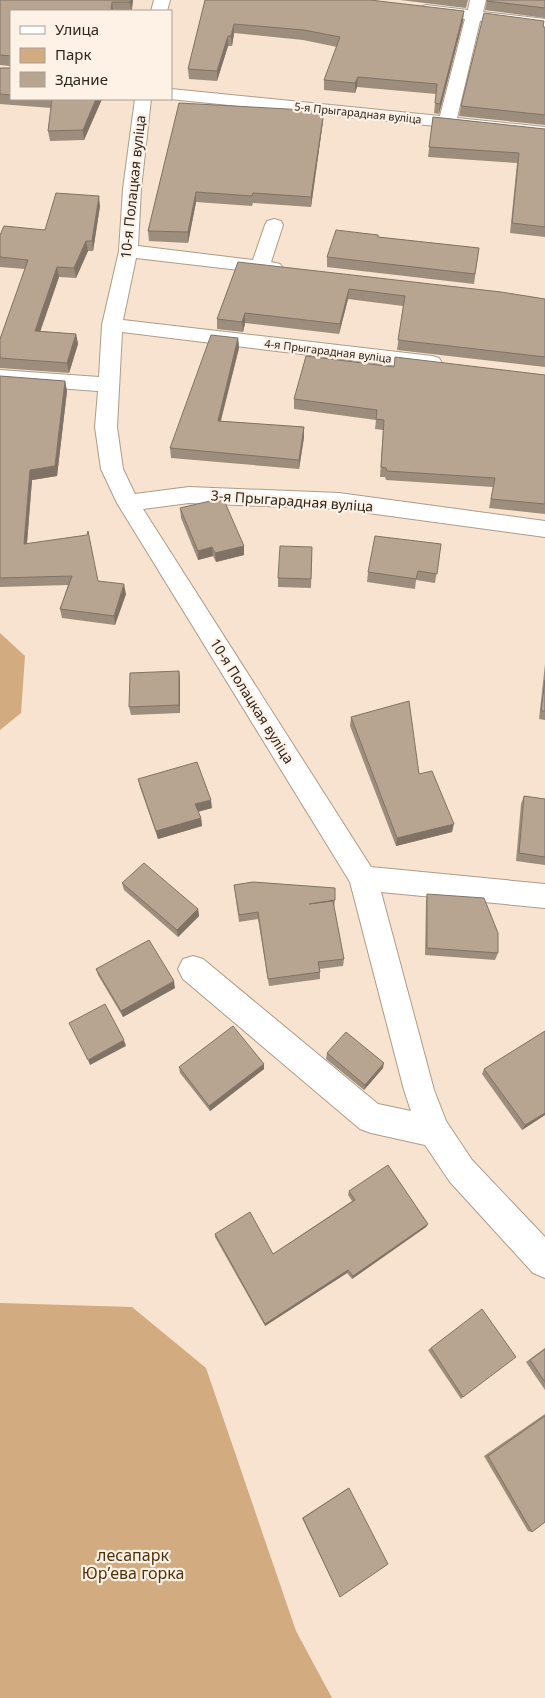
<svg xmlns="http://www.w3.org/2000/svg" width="545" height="1698" viewBox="0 0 545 1698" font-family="'Noto Sans',sans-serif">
  <rect width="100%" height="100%" fill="#f7e3cf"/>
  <g fill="#d3ab80">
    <polygon points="0,633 25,656 21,713 0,730"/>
    <polygon points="0,1303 132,1307 206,1368 296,1631 332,1698 0,1698"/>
  </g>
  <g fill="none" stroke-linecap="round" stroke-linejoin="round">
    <defs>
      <g id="minor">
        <polygon points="154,0 170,0 167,11 151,11"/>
        <polygon points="470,0 486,0 483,12 545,19 545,29 480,21 457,118 545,127 545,137 170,99 171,89 440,116 465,19 426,15 421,13 418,10 421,7 426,5 468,10"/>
        <polygon points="135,99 151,99 141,189 138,246 253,260 265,225 267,221 274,219 281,221 283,225 271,262 280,264 283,268 280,272 273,274 136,258 123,320 432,356 439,358 442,363 439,368 432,370 122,332 117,427 123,469 135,494 189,487 339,493 545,521 545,537 339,509 189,503 143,509 371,867 545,884 545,908 381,892 434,1090 446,1121 472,1160 545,1237 545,1278 533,1273 450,1182 425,1145 371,1133 360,1129 183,979 178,969 183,959 193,956 203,959 378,1104 411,1111 404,1090 350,882 117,503 101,469 95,427 98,391 0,384 0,370 99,377 102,325 119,251 123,189"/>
      </g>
    </defs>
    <use href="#minor" stroke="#ae9c89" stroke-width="2"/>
    <use href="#minor" fill="#fff" fill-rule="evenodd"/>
  </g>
  <g fill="#9d8d7d">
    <polygon points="0,0 133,0 132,11 11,11 11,99 102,99 84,140 50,141 48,131 51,108 0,104 0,68 10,68 10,66 0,65"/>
    <polygon points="205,0 463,21 439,114 434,113 436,94 357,87 355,93 324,90 324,80 337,47 303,40 234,33 232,46 228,46 217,81 189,79 188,69"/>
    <polygon points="400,0 468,0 466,8"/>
    <polygon points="487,0 545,0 545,18 485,10"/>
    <polygon points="544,21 543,27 545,27 545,125 459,116 461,106"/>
    <polygon points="179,103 323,121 311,207 253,203 252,206 196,202 188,243 149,241 148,231"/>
    <polygon points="433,117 545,129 545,237 510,233 517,163 428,157"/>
    <polygon points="100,206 93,251 88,251 76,278 59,277 40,331 76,334 78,344 69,373 0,368 0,339 25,269 0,267 0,235 45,230"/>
    <polygon points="378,237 479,248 474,284 327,267 327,257"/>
    <polygon points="238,262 545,299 545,367 397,350 403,306 348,299 339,334 245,323 243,332 217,329 217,319"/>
    <polygon points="238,338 239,348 221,421 304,427 304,437 299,469 171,458 170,448"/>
    <polygon points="394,367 545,375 545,514 489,508 493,487 386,480 385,477 380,477 383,430 375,429 376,420 294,409 294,399"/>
    <polygon points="0,376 65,381 67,391 57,476 32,480 27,544 98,581 126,594 115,625 62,618 60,609 68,585 0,587"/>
    <polygon points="180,508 244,546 244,555 216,562 213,556 198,560 181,518"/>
    <polygon points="441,544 435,583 416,580 415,589 367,582 368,572"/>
    <polygon points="312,547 311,588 278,587 278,578"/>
    <polygon points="545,664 545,720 539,719"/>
    <polygon points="179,671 180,680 180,713 131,715 129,707"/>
    <polygon points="351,717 419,774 452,832 396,846 350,726"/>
    <polygon points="138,779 212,808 198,812 201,818 202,826 158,839 140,787"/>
    <polygon points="524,796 545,799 545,865 516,861 521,804"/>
    <polygon points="122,883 198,909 199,916 178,937 124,890"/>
    <polygon points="234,885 335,900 334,907 344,959 343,966 319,969 320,972 320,979 269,986 258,919 239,922"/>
    <polygon points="427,894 498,953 495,960 425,955 426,901"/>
    <polygon points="96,969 175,988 123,1017 98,975"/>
    <polygon points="545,1031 545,1115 522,1130 482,1074 484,1069"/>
    <polygon points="327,1053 383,1068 364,1090 326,1059"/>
    <polygon points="179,1067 264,1069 210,1111 180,1073"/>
    <polygon points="349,1191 428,1224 426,1227 352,1279 347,1273 265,1326 215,1237 215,1234 273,1254 352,1201 348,1195"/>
    <polygon points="431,1348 463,1397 461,1399 428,1350"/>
    <polygon points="545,1348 545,1390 526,1362"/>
    <polygon points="545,1414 545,1522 532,1532 528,1531 484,1456"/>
    <polygon points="348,1488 349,1488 340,1597 302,1518"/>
  </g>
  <g fill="#807366">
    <polygon points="131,0 133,0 131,11 130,2"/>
    <polygon points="112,2 113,11 111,11"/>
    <polygon points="464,11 463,21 439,114 440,104"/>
    <polygon points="234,24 234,33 232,46 231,36"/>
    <polygon points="228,36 228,46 217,81 217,71"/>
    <polygon points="358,77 357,87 355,93 355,83"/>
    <polygon points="96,99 102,99 84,140 83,130"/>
    <polygon points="324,111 323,121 311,207 311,197"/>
    <polygon points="196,192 196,202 188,243 188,232"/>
    <polygon points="99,196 100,206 93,251 92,241"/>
    <polygon points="86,241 88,251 76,278 74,268"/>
    <polygon points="57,267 59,277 37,341 35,331"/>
    <polygon points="349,289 348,299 339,334 340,324"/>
    <polygon points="245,313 245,323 243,332 242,322"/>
    <polygon points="76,334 78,344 69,373 67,363"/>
    <polygon points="238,338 239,348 218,430 218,421"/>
    <polygon points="65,381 67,391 57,476 32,480 26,554 24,544 30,470"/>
    <polygon points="304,427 304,437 299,469 299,460"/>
    <polygon points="244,546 244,555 216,562 215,553"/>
    <polygon points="212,547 213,556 198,560 198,551"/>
    <polygon points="124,584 126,594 115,625 114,616"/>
    <polygon points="179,671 180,680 180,713 179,705"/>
    <polygon points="211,800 212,808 196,812 195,804"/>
    <polygon points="201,818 202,826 158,839 156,831"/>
    <polygon points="454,824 452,832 396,846 397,838"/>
    <polygon points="198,909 199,916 178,937 177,930"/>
    <polygon points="174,981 175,988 123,1017 121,1011"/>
    <polygon points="124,1040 126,1046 90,1065 88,1060"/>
    <polygon points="384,1063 383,1068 364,1090 365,1085"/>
    <polygon points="264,1064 264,1069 210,1111 209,1106"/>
    <polygon points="545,1113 545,1115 522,1130 525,1125"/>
    <polygon points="428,1224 426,1227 352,1279 353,1276"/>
    <polygon points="348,1270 347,1273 265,1326 265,1324"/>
  </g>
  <g fill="#b7a491" stroke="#807366">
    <polygon points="0,0 131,0 130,2 112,2 111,11 11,11 11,95 0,94 0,68 10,68 11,56 0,55"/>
    <polygon points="205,0 370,0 464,11 440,104 435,103 437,84 358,77 355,83 324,80 340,37 304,30 234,24 231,36 228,36 217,71 188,69"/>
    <polygon points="487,0 545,0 545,8 487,1"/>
    <polygon points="484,13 544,21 543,27 545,27 545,115 461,106"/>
    <polygon points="52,99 96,99 83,130 48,131"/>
    <polygon points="179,103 324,111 311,197 253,193 252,196 196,192 188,232 148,231"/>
    <polygon points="433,117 545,129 545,227 512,223 519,153 429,147"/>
    <polygon points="56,193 99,196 92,241 86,241 74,268 57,267 35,331 76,334 67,363 0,358 0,339 28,260 0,257 0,235 4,226 45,230"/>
    <polygon points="336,230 378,235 378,237 479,248 475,274 327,257"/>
    <polygon points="238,262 501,292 545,299 545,357 398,340 405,296 349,289 340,324 245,313 242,322 217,319"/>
    <polygon points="211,335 238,338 218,421 304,427 299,460 170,448"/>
    <polygon points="306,356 394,367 395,357 545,375 545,504 491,499 495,478 387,471 386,468 381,467 384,420 376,419 377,410 294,399"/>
    <polygon points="0,376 65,381 55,466 30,470 24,544 87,535 88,531 98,581 124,584 114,616 60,609 72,576 0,578"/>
    <polygon points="223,498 244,546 215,553 212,547 198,551 180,508"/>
    <polygon points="375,536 441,544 437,574 418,571 416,579 368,572"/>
    <polygon points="280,546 312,547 311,579 278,578"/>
    <polygon points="179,671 179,705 129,707 130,673"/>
    <polygon points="545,680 545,711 541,711"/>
    <polygon points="409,701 419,774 432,771 454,824 397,838 351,717"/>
    <polygon points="197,762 211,800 195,804 201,818 156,831 138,779"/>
    <polygon points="524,796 545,799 545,857 519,853"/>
    <polygon points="144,863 198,909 177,930 122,883"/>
    <polygon points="253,882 335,888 335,900 309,904 333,901 344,959 318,962 320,972 268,979 258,912 239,915 234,885"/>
    <polygon points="427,894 484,898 498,933 498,953 427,948"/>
    <polygon points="149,940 174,981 121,1011 96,969"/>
    <polygon points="105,1004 124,1040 88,1060 69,1023"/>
    <polygon points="233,1026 264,1064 209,1106 179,1067"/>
    <polygon points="545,1031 545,1113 525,1125 484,1069"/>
    <polygon points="346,1032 384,1063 365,1085 327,1053"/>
    <polygon points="388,1165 428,1224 353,1276 348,1270 265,1324 215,1234 250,1212 273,1254 355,1200 349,1191"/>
    <polygon points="482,1309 516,1357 463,1397 431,1348"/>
    <polygon points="545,1349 545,1382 530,1360"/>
    <polygon points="545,1416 545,1522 532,1532 488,1456"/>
    <polygon points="349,1488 388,1564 340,1597 303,1518"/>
  </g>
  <g text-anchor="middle" stroke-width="4.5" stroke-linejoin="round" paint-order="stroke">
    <g font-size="11" fill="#2d261f" stroke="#fef2e6">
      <text transform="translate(358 113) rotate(6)" y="4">5-я Прыгарадная вуліца</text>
      <text transform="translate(328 351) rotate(7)" y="4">4-я Прыгарадная вуліца</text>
    </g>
    <g font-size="14" fill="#2d261f" stroke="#fef2e6">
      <text transform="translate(133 187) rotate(-84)" y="5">10-я Полацкая вуліца</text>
      <text transform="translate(292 501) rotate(4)" y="5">3-я Прыгарадная вуліца</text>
      <text transform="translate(252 701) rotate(58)" y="5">10-я Полацкая вуліца</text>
    </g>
    <g font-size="16" fill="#4f320c" stroke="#fef2e6">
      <text x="133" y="1561">лесапарк<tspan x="133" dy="18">Юрʼева горка</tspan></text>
    </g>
  </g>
  <rect x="10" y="10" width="162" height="90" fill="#fef2e6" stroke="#aaa096"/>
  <rect x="20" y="26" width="25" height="8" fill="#ffffff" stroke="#aaa096"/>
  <text x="55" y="35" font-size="15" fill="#2d261f">Улица</text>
  <rect x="20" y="48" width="25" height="15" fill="#d3ab80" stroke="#aaa096"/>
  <text x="55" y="60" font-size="15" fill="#2d261f">Парк</text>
  <rect x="20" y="72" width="25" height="15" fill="#b7a491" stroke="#aaa096"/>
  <text x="55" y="85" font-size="15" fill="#2d261f">Здание</text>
</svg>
